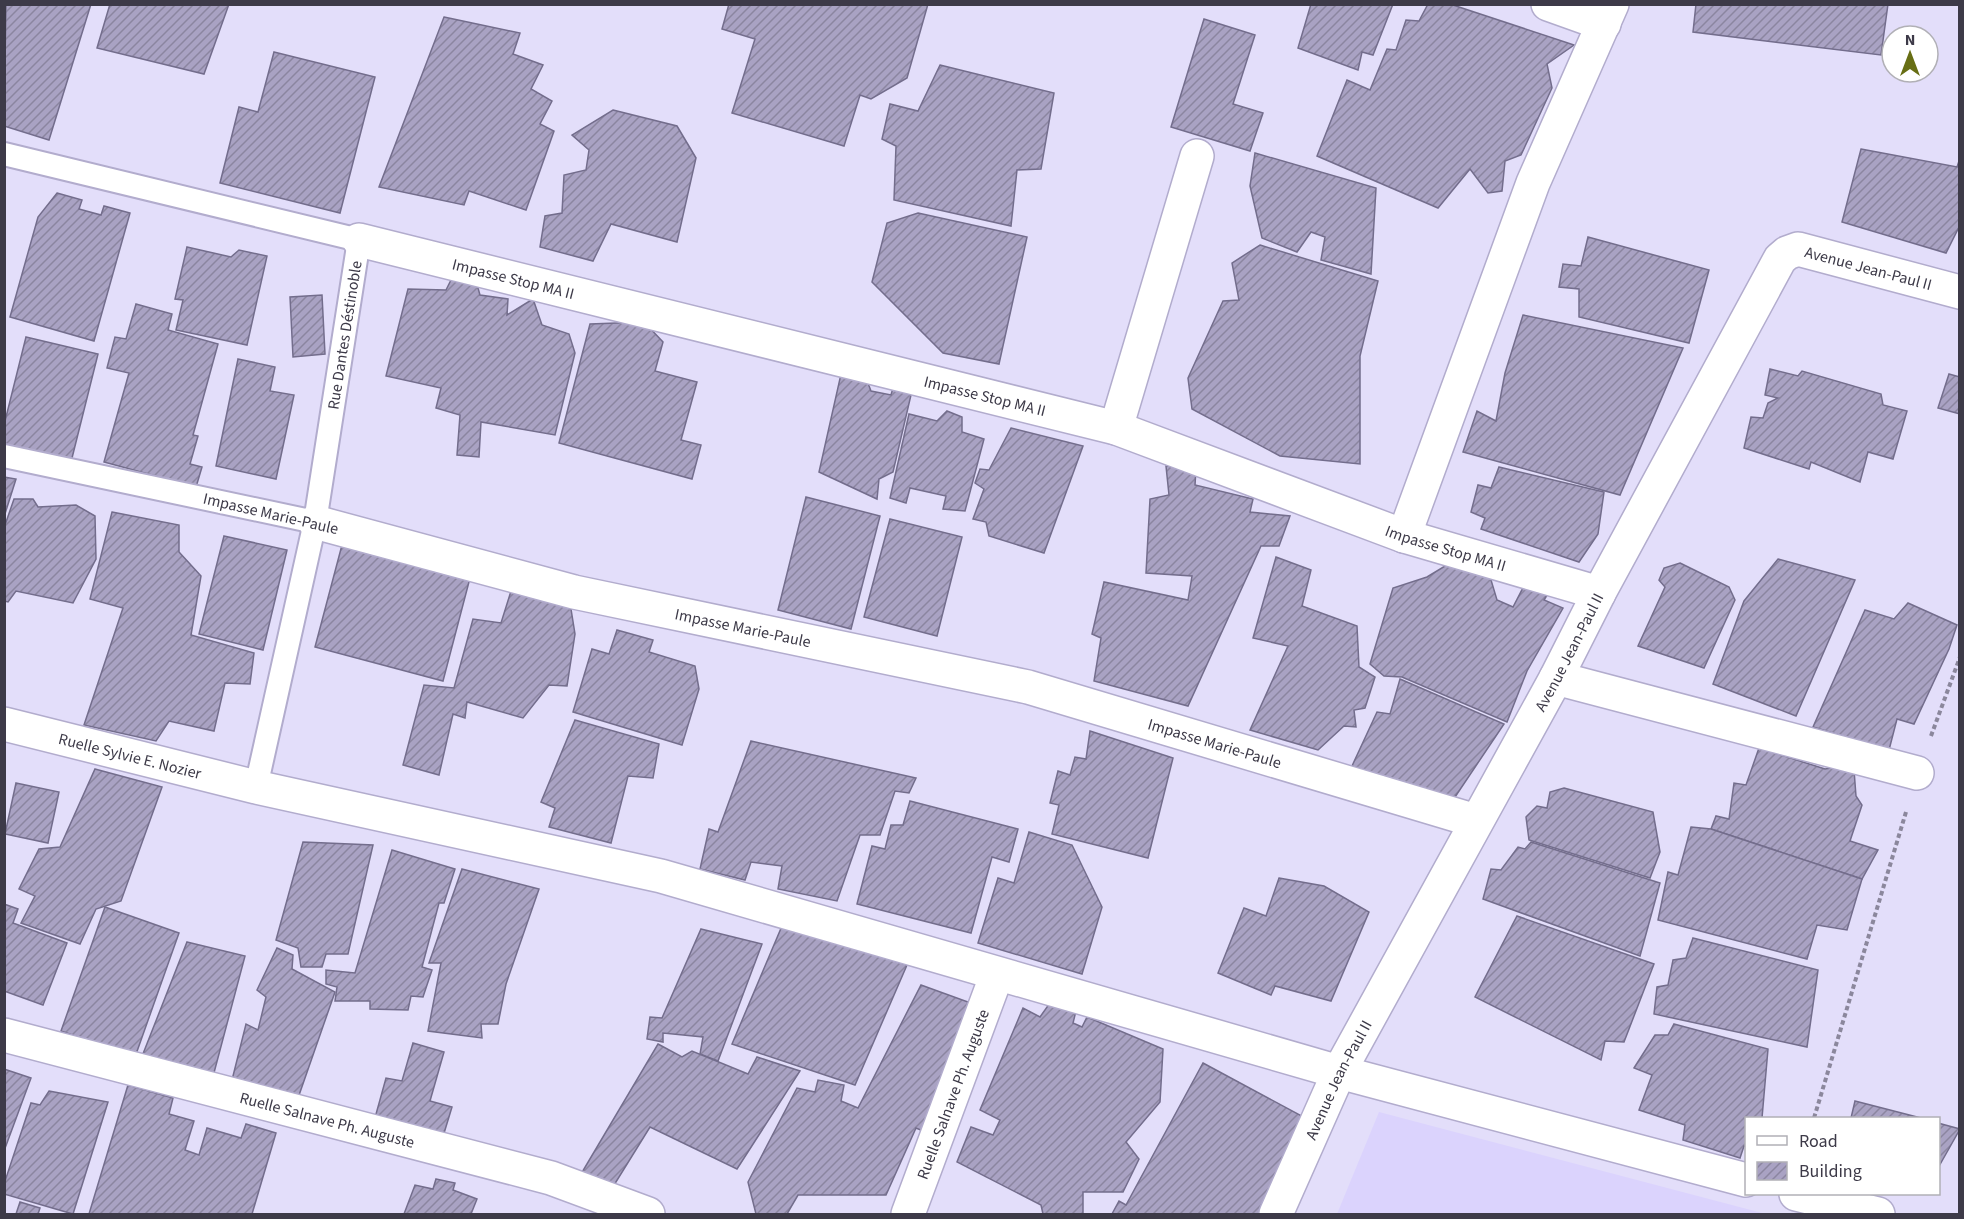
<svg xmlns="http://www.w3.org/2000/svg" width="1964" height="1219" viewBox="0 0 1964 1219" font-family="'Source Sans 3',sans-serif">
  <defs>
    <pattern id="building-hatch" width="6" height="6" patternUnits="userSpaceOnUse" patternTransform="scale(1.5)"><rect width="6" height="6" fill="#a9a2c3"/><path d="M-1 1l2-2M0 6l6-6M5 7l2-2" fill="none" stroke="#8b85a0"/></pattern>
  </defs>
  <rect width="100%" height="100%" fill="#e3defa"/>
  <polygon fill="#dbd3fd" points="1379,1112 1766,1214 1337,1214"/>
  <g fill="url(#building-hatch)" stroke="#736d8c" stroke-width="1.5">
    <polygon points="6,4 91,4 49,140 4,126"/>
    <polygon points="110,4 229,4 204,74 97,48"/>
    <polygon points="729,4 928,4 907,78 871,99 860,95 844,146 732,113 755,39 722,29"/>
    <polygon points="1311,4 1393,4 1373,55 1362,52 1358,70 1298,48"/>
    <polygon points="1428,4 1450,4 1574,45 1547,64 1552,88 1521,155 1505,161 1502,191 1488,193 1470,169 1438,208 1317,156 1347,80 1370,90 1387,49 1396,50 1406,20 1419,21"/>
    <polygon points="1696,4 1888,4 1881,55 1693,32"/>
    <polygon points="444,17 520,33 513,54 543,65 531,89 552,101 540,124 554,131 526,210 469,191 464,205 379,187"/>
    <polygon points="1204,19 1255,35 1233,104 1263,113 1250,151 1171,127"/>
    <polygon points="274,52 375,77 340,213 220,183 239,107 258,112"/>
    <polygon points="940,65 1054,93 1041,169 1017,170 1011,226 894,200 896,146 882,139 890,104 918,111"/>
    <polygon points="613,110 677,126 696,158 677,242 611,224 593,261 540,247 545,216 562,213 564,175 586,170 589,150 572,135"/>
    <polygon points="1861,149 1957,167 1960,158 1960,225 1946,253 1842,222"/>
    <polygon points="1255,153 1376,188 1371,274 1321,260 1325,237 1311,232 1297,252 1262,238 1250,186"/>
    <polygon points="57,193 82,200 79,209 101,215 104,206 130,213 94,341 10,317 38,217"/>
    <polygon points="918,213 1027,237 999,364 943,353 872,282 887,223"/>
    <polygon points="1588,237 1709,270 1689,343 1579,317 1579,289 1559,287 1563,264 1581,266"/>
    <polygon points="1260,245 1378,281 1360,356 1360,464 1280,456 1192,409 1188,378 1223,301 1239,300 1232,263"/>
    <polygon points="187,247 231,257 239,250 267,256 247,345 176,330 183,300 175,299"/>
    <polygon points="451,280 476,281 480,295 508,299 507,315 533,299 542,325 569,334 575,353 555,435 481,422 479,457 457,455 460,415 436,408 441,388 386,376 408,289 446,290"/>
    <polygon points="322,295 325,354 293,357 290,297"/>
    <polygon points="136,304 172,314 168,330 218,344 193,435 198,436 190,464 202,467 196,487 104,462 129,373 107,368 115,337 126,339"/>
    <polygon points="1523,315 1683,348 1620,495 1463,452 1477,411 1496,421 1505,373"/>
    <polygon points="644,322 663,342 655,371 697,382 681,440 701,445 692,479 559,443 590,324"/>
    <polygon points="26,337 98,354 70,466 4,451 4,425"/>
    <polygon points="238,359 275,367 270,391 294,395 276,479 216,466"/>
    <polygon points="1770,369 1798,376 1802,371 1881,394 1883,405 1907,411 1893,459 1868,452 1860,482 1811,462 1809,469 1744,448 1751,417 1763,418 1768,403 1778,398 1765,395"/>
    <polygon points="841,374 866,378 871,391 891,395 893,388 911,395 893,472 879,479 877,499 819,472"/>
    <polygon points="1949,374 1960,377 1960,414 1938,408"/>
    <polygon points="947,411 962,417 962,432 984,439 965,511 943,509 946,496 910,488 906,503 890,498 909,414 937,421"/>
    <polygon points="1011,428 1083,446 1044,553 989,536 986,522 973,519 984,489 975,483 980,469 989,470"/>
    <polygon points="1166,466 1196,469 1195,485 1253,499 1250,512 1290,516 1279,546 1261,546 1188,706 1094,681 1101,638 1092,634 1104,582 1188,600 1192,576 1146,573 1150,499 1169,495"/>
    <polygon points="1499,467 1604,492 1598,534 1579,562 1481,529 1485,518 1471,512 1478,485 1491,488"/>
    <polygon points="4,477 16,479 4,517"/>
    <polygon points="806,497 880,516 851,629 778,610"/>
    <polygon points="14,499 33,499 38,507 76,505 95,516 96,559 73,603 16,591 8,602 4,601 4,528"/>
    <polygon points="112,512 179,525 179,552 201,576 191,635 254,653 250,684 225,683 214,731 169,721 156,741 84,725 123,608 90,599"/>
    <polygon points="890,519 962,537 937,636 864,617"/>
    <polygon points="224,536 287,550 263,650 199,634"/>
    <polygon points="342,545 470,578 443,681 315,647"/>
    <polygon points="1276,557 1311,570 1302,606 1357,626 1359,667 1375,677 1365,708 1354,710 1356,727 1344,726 1318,750 1250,730 1288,646 1253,638"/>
    <polygon points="1778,559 1855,580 1796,716 1713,684 1744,601"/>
    <polygon points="1680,563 1729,587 1735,600 1704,668 1638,646 1665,587 1659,580 1664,568"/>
    <polygon points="1445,566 1488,570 1497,600 1513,607 1526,582 1551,589 1544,600 1563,608 1527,671 1507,722 1402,677 1384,676 1370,664 1393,588 1427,577"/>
    <polygon points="511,591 570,603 575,634 567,686 549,685 523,718 467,702 465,718 453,714 439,775 403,765 424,685 454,688 473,619 501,623"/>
    <polygon points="1908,603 1957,625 1949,649 1914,724 1897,719 1889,750 1813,727 1865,610 1894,619"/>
    <polygon points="617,630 653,640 649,652 695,666 699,689 682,745 573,712 592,649 609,654"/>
    <polygon points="1400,679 1504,724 1453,800 1352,766 1377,712 1390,714"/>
    <polygon points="575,720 659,744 653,778 628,776 611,843 549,827 555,808 541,802"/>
    <polygon points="1090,731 1173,758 1148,858 1052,834 1059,805 1050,803 1058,771 1070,775 1075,757 1086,759"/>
    <polygon points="751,741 916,778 909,793 895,791 880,835 860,835 837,901 778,889 782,866 751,862 745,880 700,869 709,829 718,832"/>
    <polygon points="1759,748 1825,769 1837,767 1854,770 1856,796 1862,805 1850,841 1878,850 1862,879 1711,829 1716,816 1729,819 1734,783 1746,785"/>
    <polygon points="95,769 162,787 121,901 96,909 80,944 21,923 35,896 19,889 39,849 60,847"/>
    <polygon points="16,783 59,792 48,843 5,834"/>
    <polygon points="1564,788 1653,812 1660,852 1650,878 1529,840 1526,817 1537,806 1547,808 1550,792"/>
    <polygon points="910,801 1018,829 1009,862 992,857 971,933 857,904 872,846 885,849 891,825 903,825"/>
    <polygon points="1691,827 1711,829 1862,879 1847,930 1817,925 1807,959 1658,920 1668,872 1678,875"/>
    <polygon points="1029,832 1072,845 1102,907 1082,974 978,943 998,878 1014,883"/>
    <polygon points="303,842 373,845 348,954 326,954 322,967 301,967 298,948 276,940"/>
    <polygon points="1531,842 1660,883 1640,956 1483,899 1491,869 1501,870 1518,847 1525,849"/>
    <polygon points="392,850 455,869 444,903 439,903 422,967 432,970 423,997 411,996 408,1010 370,1009 370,1001 335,1001 337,987 326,984 326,970 355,973"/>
    <polygon points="462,869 539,889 506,984 498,1024 481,1024 482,1038 428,1031 441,963 429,963"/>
    <polygon points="1279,878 1324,886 1369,912 1331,1001 1275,986 1271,995 1218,973 1244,908 1266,916"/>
    <polygon points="4,904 18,909 13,923 67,943 43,1005 4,991"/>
    <polygon points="105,907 179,933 135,1057 61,1031"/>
    <polygon points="1517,916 1654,964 1624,1042 1605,1041 1601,1060 1475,997"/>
    <polygon points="782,926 907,965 855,1085 732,1044"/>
    <polygon points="701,929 762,944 718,1061 700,1054 703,1037 663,1033 663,1042 647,1039 650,1017 662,1018"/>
    <polygon points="1693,938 1818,970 1807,1047 1654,1014 1657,987 1668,985 1673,960 1686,958"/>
    <polygon points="187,942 245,956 211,1084 139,1064"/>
    <polygon points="277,948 293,955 292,969 335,992 298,1098 232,1080 246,1024 258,1030 266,997 257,990"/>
    <polygon points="921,985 968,1002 967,1034 923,1131 916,1128 886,1195 798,1195 787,1214 756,1214 748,1182 797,1088 815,1092 818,1080 844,1085 841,1101 858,1108"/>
    <polygon points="1052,1000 1077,1007 1073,1023 1082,1027 1087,1017 1163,1049 1160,1102 1126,1142 1139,1159 1123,1192 1083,1192 1083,1214 1043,1214 1041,1205 957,1162 971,1127 993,1135 1000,1120 980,1110 1023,1008 1040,1017"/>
    <polygon points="1674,1024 1768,1049 1762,1118 1746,1118 1746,1146 1744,1146 1740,1158 1683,1140 1685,1125 1639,1110 1652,1075 1634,1068 1655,1035 1668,1035"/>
    <polygon points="413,1043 444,1052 430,1101 452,1107 441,1143 373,1125 386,1078 402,1081"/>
    <polygon points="658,1044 682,1057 692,1051 748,1074 757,1057 800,1071 737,1169 650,1127 611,1190 581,1174"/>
    <polygon points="1203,1063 1311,1121 1261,1214 1112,1214 1119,1201 1126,1205"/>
    <polygon points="4,1069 31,1078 4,1151"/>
    <polygon points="128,1085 173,1098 169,1114 194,1121 185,1150 199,1155 207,1128 241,1138 246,1124 276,1133 252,1214 89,1214"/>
    <polygon points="49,1091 108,1102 73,1214 4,1194 4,1184 31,1103 40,1105"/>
    <polygon points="1855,1101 1921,1118 1851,1118"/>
    <polygon points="1938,1123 1960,1129 1938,1168"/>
    <polygon points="436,1179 455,1183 453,1190 477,1199 471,1214 404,1214 415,1185 433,1189"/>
    <polygon points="20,1202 40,1208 38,1214 16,1214"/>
  </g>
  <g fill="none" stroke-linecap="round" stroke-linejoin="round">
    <defs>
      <g id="service">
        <polyline points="4,154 359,240 315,522 256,787"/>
        <polyline points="4,456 315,522"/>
      </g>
      <g id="minor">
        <polyline points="1548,4 1604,24"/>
        <path id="s1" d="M359,240l757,188 288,108 195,57"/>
        <polyline points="1116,428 1197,156"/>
        <path id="s2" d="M315,522l259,70 454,95 448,134"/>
        <polyline points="1404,536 1533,183 1612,4"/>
        <polyline points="1556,678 1917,773"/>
        <path id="s3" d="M4,724l252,63 405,89 678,196 407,108"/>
        <path id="s4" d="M4,1035l547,143 97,36"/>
        <polyline points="1796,1194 1878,1214"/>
        <path id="s5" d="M908,1214l89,-240"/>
        <path id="s6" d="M1276,1214l63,-142 217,-394 43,-85 181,-334 7,-6 11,-4 162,43"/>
      </g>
    </defs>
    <use href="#service" stroke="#b2accd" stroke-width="26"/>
    <use href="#minor" stroke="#b2accd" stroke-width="36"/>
    <g stroke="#8b879c" stroke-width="4" stroke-dasharray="4.5 3" stroke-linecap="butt">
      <polyline points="1931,736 1960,657"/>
      <polyline points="1814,1118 1906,812"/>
    </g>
    <use href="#service" stroke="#fff" stroke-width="22"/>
    <use href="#minor" stroke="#fff" stroke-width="33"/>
  </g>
  <g text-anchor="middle" stroke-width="4.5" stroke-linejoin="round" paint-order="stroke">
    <g font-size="16" fill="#3d3a48" stroke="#fff">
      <text dy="6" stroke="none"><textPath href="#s6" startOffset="1174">Avenue Jean-Paul II</textPath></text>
      <text dy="6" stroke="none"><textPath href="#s1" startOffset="159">Impasse Stop MA II</textPath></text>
      <text transform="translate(344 335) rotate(-81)" y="6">Rue Dantes Déstinoble</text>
      <text dy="6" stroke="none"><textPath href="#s1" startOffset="645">Impasse Stop MA II</textPath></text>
      <text transform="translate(271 513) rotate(13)" y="6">Impasse Marie-Paule</text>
      <text dy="6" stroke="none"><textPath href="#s1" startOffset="1131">Impasse Stop MA II</textPath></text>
      <text dy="6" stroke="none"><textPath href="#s2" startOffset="441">Impasse Marie-Paule</textPath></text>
      <text dy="6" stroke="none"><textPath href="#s6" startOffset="634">Avenue Jean-Paul II</textPath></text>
      <text dy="6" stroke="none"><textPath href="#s2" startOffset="927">Impasse Marie-Paule</textPath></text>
      <text dy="6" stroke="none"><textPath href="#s3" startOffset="130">Ruelle Sylvie E. Nozier</textPath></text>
      <text dy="6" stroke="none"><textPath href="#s6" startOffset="148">Avenue Jean-Paul II</textPath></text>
      <text dy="6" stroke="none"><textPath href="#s5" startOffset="128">Ruelle Salnave Ph. Auguste</textPath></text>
      <text dy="6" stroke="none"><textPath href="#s4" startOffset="334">Ruelle Salnave Ph. Auguste</textPath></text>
    </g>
  </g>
  <rect width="1964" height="1219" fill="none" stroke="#3d3a48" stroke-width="12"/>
  <rect x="1745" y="1117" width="195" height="78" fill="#ffffff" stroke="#b1b0b6" stroke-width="1.5"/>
  <rect x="1757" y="1136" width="30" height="9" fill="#ffffff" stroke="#b1b0b6" stroke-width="1.5"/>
  <text x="1799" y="1147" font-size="18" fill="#3d3a48">Road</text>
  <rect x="1757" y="1162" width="30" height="18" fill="url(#building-hatch)" stroke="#b1b0b6" stroke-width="1.5"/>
  <text x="1799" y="1177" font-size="18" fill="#3d3a48">Building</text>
  <g transform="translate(1910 54)"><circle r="28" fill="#ffffff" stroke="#b1b0b6" stroke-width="1.5"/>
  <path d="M0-4.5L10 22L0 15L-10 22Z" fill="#676e14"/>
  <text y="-9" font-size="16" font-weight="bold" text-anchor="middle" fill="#3d3a48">N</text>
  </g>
</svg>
